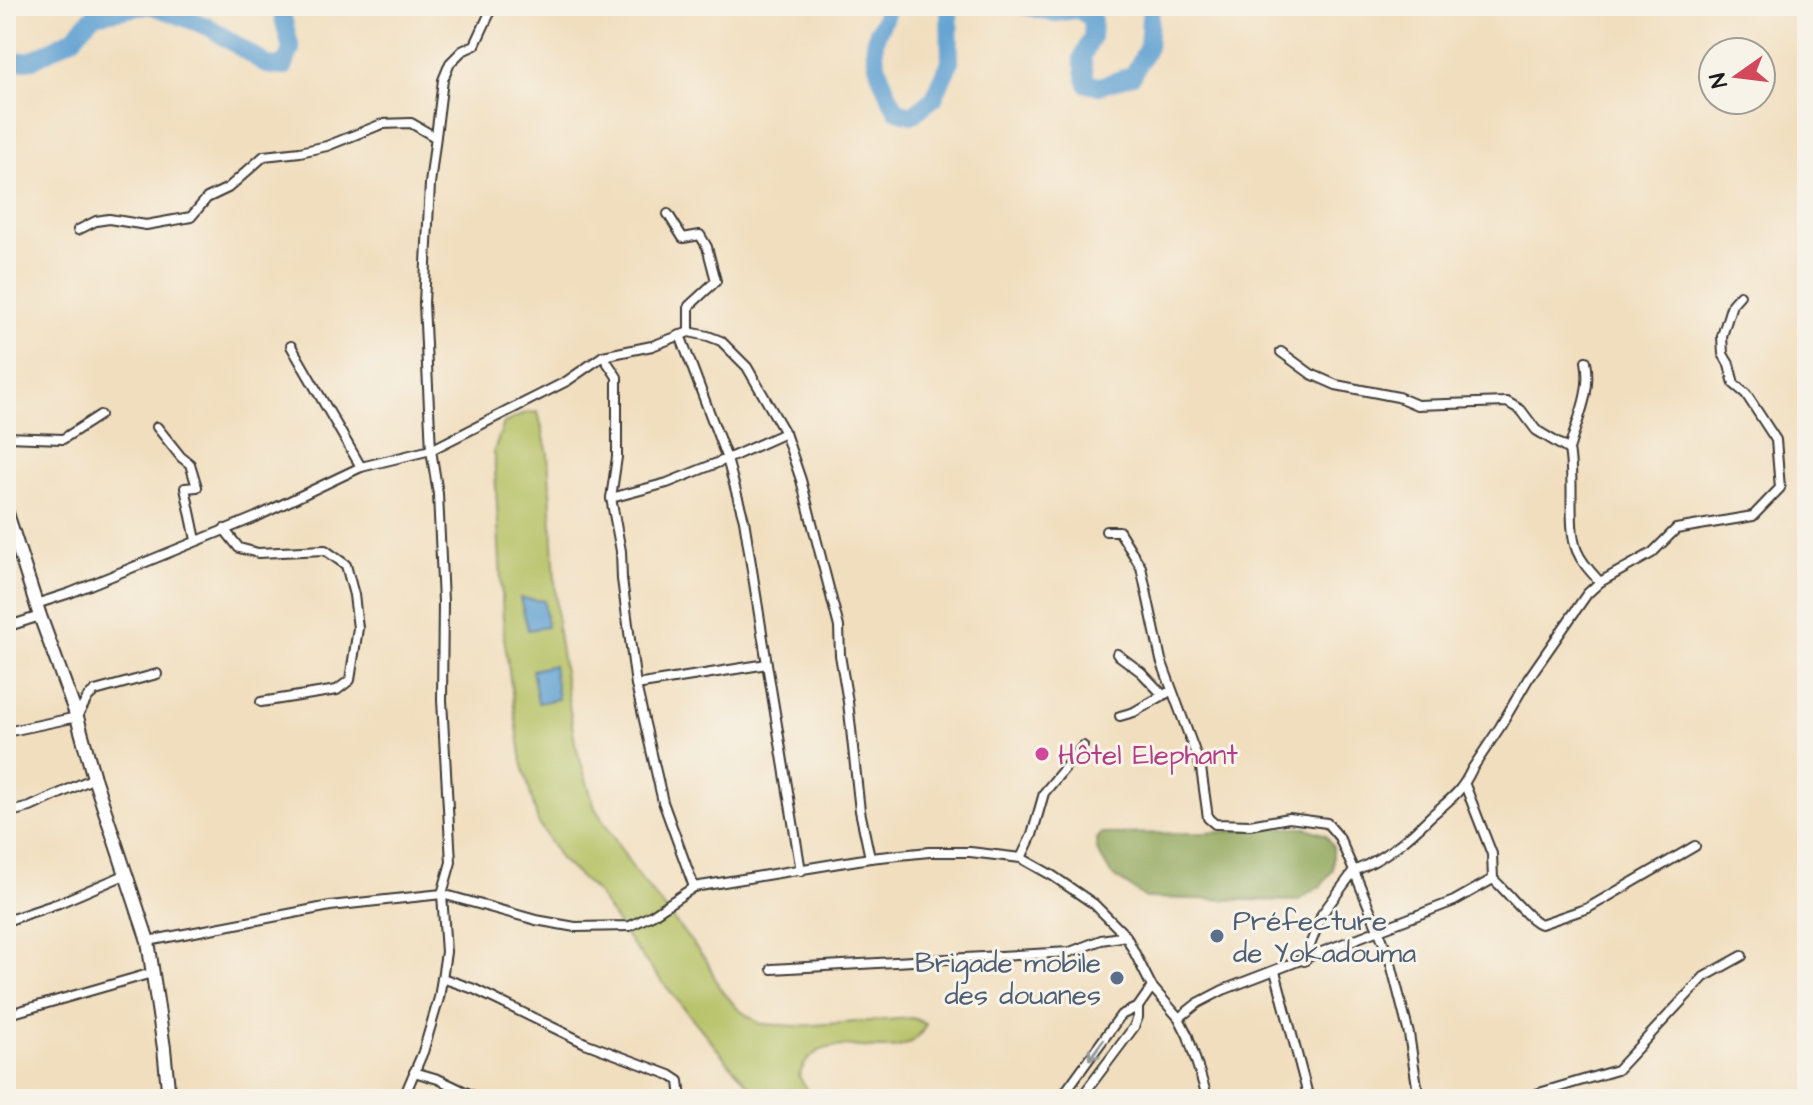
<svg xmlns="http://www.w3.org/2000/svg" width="1813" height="1105" viewBox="0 0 1813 1105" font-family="'Architects Daughter',sans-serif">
  <rect width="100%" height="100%" fill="#f7f3e8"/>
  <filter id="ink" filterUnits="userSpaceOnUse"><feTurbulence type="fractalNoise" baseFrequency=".0125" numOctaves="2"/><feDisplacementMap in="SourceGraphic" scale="16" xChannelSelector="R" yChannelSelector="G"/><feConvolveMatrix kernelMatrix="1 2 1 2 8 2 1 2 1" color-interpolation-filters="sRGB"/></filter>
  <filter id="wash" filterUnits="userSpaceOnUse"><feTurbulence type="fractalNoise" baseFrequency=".006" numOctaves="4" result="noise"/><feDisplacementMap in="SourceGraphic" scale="32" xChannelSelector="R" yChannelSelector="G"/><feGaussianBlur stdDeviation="1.8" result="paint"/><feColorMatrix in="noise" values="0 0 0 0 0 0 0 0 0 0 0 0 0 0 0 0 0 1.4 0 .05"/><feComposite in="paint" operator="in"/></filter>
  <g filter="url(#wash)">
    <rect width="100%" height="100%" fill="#f1debe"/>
    <path fill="#b4c062" stroke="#686e3f" stroke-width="2" d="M538,412l10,42 10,179 17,110 20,65 39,62 74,93 11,24 19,22 22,15 38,2 115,-8 13,6c-24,56 -105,-12 -127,52l13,23h-50l-34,-37 -95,-116 -37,-54 -36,-33 -22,-37 -16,-60 -18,-125 -10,-186 10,-28 22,-10z"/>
    <polygon fill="#8fa658" stroke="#56613a" stroke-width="2" points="1274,828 1307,828 1326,835 1333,846 1333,869 1322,885 1297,901 1146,898 1111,874 1097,850 1096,839 1100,834 1206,833"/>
    <g fill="#5fa0d2" stroke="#3e5e77" stroke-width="2">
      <polygon points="520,598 544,601 547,627 528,630"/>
      <polygon points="553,665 558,699 538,703 532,670"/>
    </g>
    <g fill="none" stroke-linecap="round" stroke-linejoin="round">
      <g stroke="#5fa0d2" stroke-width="18">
        <polyline points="153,6 209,27 267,65 284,67 291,49 280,6"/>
        <path d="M887,6c0,15 -11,23 -12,37 -3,19 13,52 22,68l15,4 22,-17 16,-36 -1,-56"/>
        <polyline points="1024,6 1055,13 1079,9 1093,20 1092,37 1082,58 1087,84 1100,86 1133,75 1148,47 1151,6"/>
        <polyline points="6,63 32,60 73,38 94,15 146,6"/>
      </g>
    </g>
  </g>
  <g filter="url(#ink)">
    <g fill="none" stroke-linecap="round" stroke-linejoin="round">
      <defs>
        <g id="minor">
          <polyline points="668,214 683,238 700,235 707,247 716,281 689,306 689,332"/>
          <polyline points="78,230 96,221 109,219 146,225 191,217 207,198 228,188 264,156 300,152 327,146 382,124 411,123 435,137"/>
          <polyline points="680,335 727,459 785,433"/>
          <polyline points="291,346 361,467"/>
          <path d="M1281,352l30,22 25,11 62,12 19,8 90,-3 14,8 15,20 33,20c6,29 -2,77 8,101 5,12 14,21 23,31"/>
          <polyline points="603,356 617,377 617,457 611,498 621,551 622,579 636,685 663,802 694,887 870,858"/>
          <polyline points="157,427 181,457 190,464 197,487 185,488 196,540"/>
          <polyline points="6,437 63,439 100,415"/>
          <path d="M1569,450c8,-31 23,-57 17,-89"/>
          <polyline points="611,498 667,483 727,459 744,520 767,664 636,685"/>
          <polyline points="224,529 239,548 258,553 325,550 346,565 354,595 358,628 350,680 337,690 261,702"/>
          <path d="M1106,531h13l22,36 20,93 40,108 7,50 7,6 35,1 39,-7 38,5 12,14 15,34c31,-13 54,-32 77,-55 19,-17 30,-23 41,-47l28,-42 28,-48 59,-85 13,-12 52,-29 24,-24 77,-13 27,-28 -4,-48 -30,-46 -12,-10 -5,-20 -6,-10 -1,-18 10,-32 8,-9"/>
          <polyline points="36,604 70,593 256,517 361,467 431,450 567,381 603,356 652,346 689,332 708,336 721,341 747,367 785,433 801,480 839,627 840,655 848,702 860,811 870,858 929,852 970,852 1021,858 1053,876 1094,904 1126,936 1152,987 1179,1018 1188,1036 1208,1099"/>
          <polyline points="6,627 40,616"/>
          <polyline points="1117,654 1141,672 1163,695"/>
          <polyline points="767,664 801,871"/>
          <polyline points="1120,716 1134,712 1167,693"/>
          <polyline points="6,732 77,717 88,697 95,691 157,674"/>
          <polyline points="6,813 30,807 94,778"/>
          <polyline points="1021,858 1032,835 1044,793 1083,746"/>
          <polyline points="1354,871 1389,956 1409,1034 1419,1099"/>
          <path d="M1493,879c12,10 37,43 48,45l47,-16 107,-62"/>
          <polyline points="6,921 59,903 127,874"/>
          <polyline points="148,941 330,906 442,894 536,920 575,927 630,926 652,915 694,887"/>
          <polyline points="1304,961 1322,914 1354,871"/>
          <polyline points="772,969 1070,952 1101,940 1126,936"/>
          <polyline points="1275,971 1309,1099"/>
          <polyline points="442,978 474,989 585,1043 670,1075 679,1081 681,1099"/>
          <polyline points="6,1015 152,973"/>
          <polyline points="1179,1018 1198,1003 1223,990 1454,901 1493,879 1492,854 1465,785"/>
          <polyline points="414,1072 438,1079 480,1099"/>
          <polyline points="403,1099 423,1052 439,998 446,952 442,894 451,862 442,700 443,602 438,494 431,450 424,303 430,184 443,80 450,63 462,51 475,45 493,6"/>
          <polyline points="1060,1099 1121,1015 1138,1007"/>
          <polyline points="1080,1099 1134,1027 1138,1017 1138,1007 1152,987"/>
          <polyline points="1519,1099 1617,1070 1704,977 1742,956"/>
        </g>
        <polyline id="secondary" points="6,510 40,616 77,717 94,778 148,941 164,1048 169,1099"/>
      </defs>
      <use href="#minor" stroke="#3c3934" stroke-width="12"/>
      <use href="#secondary" stroke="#3c3934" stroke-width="16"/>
      <use href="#minor" stroke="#fff" stroke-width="8"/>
      <use href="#secondary" stroke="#fff" stroke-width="12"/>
    </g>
    <defs><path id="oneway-shaft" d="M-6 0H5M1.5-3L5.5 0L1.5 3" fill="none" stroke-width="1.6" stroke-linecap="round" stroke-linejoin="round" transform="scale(2)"/></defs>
    <use stroke="#999" href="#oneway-shaft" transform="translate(1096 1050) rotate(126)"/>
  </g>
  <circle fill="#d1479c" stroke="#f7f3e8" stroke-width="3" cx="1042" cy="754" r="8"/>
  <g fill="#5c6f8a" stroke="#f7f3e8" stroke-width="3">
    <circle cx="1217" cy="936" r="8"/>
    <circle cx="1117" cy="978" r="8"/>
  </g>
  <g text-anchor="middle" stroke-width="6" stroke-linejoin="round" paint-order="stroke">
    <g font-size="28" fill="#b23c85" stroke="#f7f3e8" text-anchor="start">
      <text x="1058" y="764">Hôtel Elephant</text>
    </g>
    <g font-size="28" fill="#4e5e75" stroke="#f7f3e8" text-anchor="start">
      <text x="1233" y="930">Préfecture<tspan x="1233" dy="32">de Yokadouma</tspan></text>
      <text x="1101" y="972" text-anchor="end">Brigade mobile<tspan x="1101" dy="32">des douanes</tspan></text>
    </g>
  </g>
  <rect width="1813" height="1105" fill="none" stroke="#f7f3e8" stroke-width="32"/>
  <g transform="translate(1737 76) rotate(256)"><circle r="38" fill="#f7f3e8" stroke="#9f9d96" stroke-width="2"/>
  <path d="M0-6L14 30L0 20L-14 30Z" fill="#d1495b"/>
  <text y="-12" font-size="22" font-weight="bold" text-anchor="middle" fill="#1c1c1c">N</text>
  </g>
</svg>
